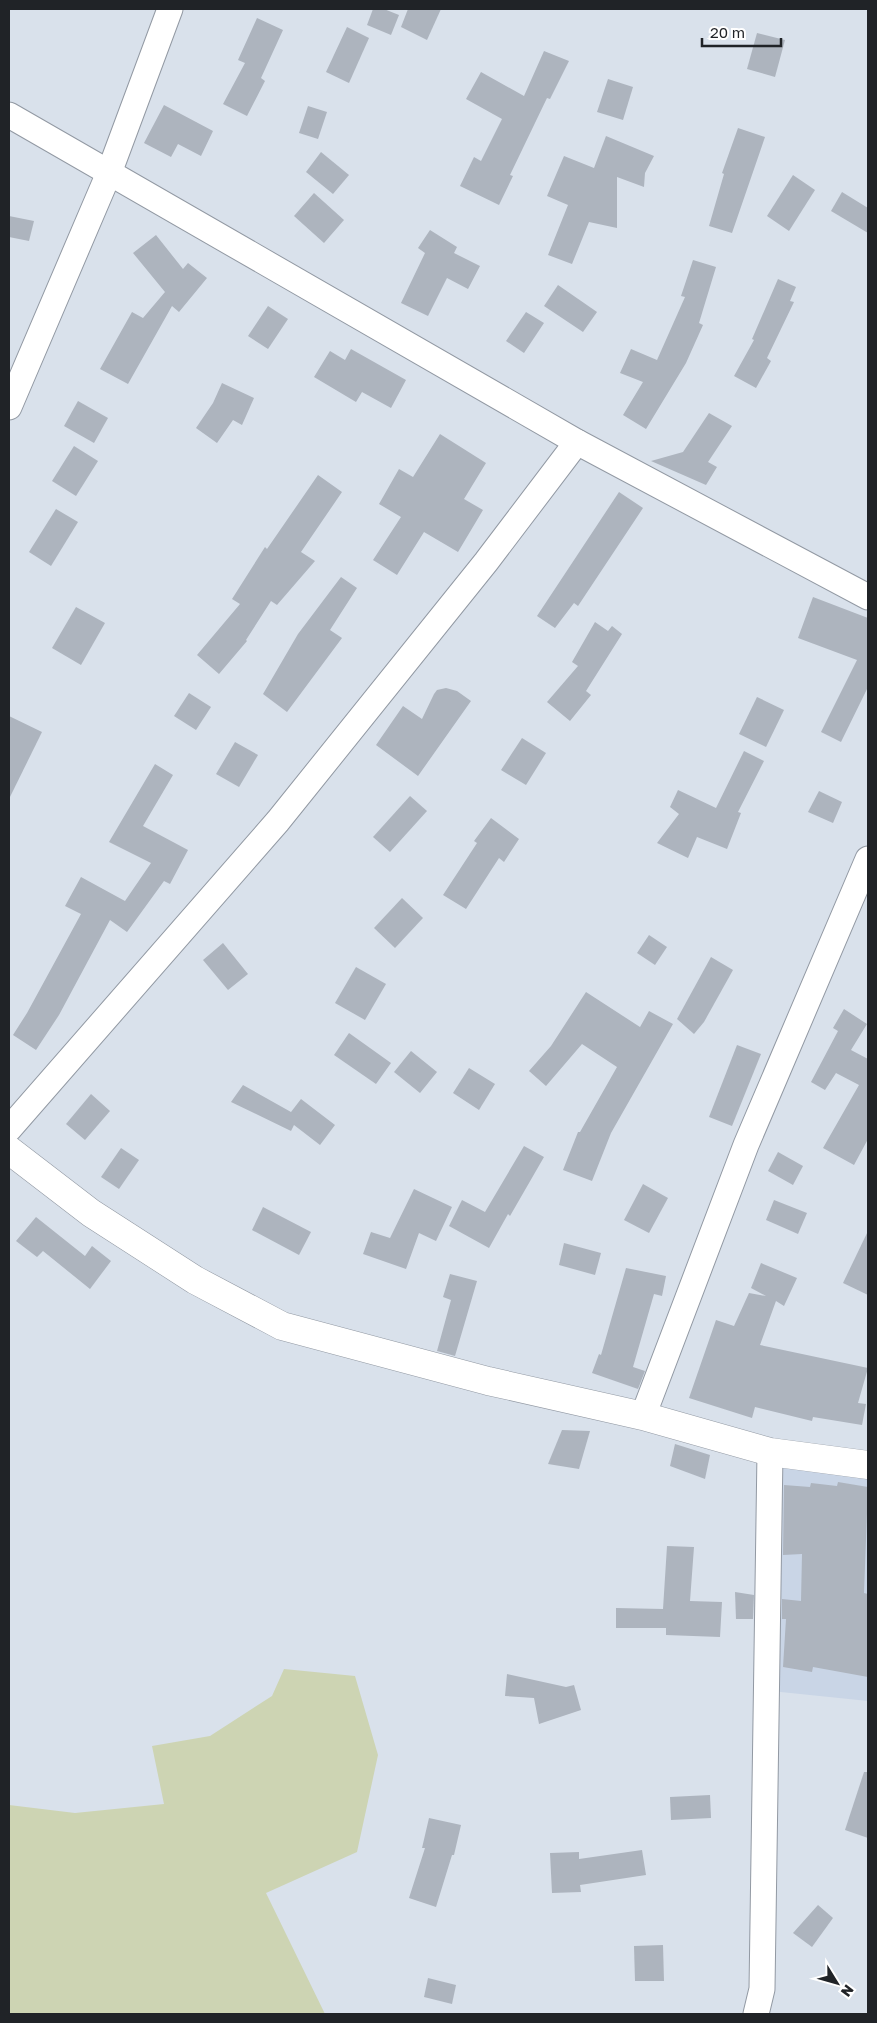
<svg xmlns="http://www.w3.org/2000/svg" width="877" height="2023" viewBox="0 0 877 2023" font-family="'Golos Text',sans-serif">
  <rect width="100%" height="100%" fill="#d9e1eb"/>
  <polygon fill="#c9d5e6" points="778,1463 868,1476 868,1701 771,1691"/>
  <polygon fill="#cdd4b3" points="284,1669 355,1676 378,1755 357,1852 266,1893 325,2014 9,2014 9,1805 75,1813 164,1804 152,1746 210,1736 272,1696"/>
  <g fill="#adb4be">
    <polygon points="373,9 384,9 399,15 391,35 367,25"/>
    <polygon points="408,9 441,9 427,40 401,27"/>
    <polygon points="257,18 283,30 261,78 265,81 247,116 223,104 245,63 238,60"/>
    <polygon points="347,27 369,38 349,83 326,72"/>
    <polygon points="757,33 785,40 775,77 747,69"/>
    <polygon points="544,51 569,61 550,99 547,98 510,175 513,176 499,205 460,186 474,157 481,161 502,119 466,99 481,72 524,96"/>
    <polygon points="608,79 633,87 623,120 597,112"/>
    <polygon points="164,105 213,131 201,156 178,144 171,157 144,143"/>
    <polygon points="308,106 327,112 318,139 299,133"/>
    <polygon points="738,128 765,137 732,233 709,226 724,174 722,173"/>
    <polygon points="606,136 654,156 645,173 644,187 617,177 617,228 589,222 572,264 548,255 568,205 547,196 564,156 594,168"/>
    <polygon points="321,152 349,175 333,194 306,172"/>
    <polygon points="793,175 815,190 789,231 767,216"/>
    <polygon points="842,192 868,208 868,233 831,211"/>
    <polygon points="314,193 344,220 324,243 294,216"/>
    <polygon points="9,216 34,221 29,241 9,237"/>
    <polygon points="430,230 457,247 454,253 480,266 468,289 447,278 428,316 401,303 425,253 418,248"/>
    <polygon points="156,235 183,269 188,263 207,278 179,312 172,306 128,384 100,369 132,312 143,318 165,292 133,253"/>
    <polygon points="693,260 716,267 699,323 703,325 686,363 646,429 623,415 643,382 620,373 631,349 657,360 685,297 681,296"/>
    <polygon points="778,279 796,287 790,301 794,302 767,358 771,361 756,388 734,376 754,340 752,339"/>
    <polygon points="558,285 597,312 583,332 544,306"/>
    <polygon points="268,306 288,319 268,349 248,336"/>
    <polygon points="526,312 544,323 524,353 506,341"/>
    <polygon points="351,349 406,380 391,408 362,392 356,402 314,377 330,351 345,360"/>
    <polygon points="222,383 254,398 242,425 233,420 217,443 196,428 213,403"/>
    <polygon points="78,401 108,418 94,443 64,426"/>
    <polygon points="709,413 732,426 708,462 717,467 706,485 651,461 683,452"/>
    <polygon points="440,434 486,463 464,499 483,510 458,552 424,532 397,575 373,560 401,517 379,504 399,469 413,477"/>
    <polygon points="74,446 98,461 76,496 52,481"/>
    <polygon points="318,475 342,492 301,552 315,561 277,605 271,601 246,640 247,641 219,674 197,655 240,604 232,599 265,547 267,549"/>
    <polygon points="619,492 643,508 578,606 574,603 555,628 537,616"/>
    <polygon points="56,509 78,522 51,566 29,552"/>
    <polygon points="341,577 357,588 330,630 342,638 287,712 263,694 298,634"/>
    <polygon points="813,597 868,618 868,687 841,742 821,732 857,660 798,638"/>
    <polygon points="76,607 105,623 81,665 52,648"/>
    <polygon points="595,622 608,631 612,626 622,634 586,691 591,695 570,721 547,702 578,666 572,662"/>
    <polygon points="446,688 457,691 471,701 418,776 376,745 403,706 422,719 434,694 437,690"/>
    <polygon points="189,693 211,707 196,730 174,716"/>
    <polygon points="757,697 784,710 766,747 739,734"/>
    <polygon points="9,716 42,732 9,799"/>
    <polygon points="522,738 546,753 526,785 501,770"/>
    <polygon points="235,742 258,755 239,787 216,774"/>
    <polygon points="744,751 764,761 738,812 741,813 727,849 697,837 688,858 657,843 679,814 670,807 678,790 716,808"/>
    <polygon points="155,764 173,775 143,826 188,850 170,884 164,881 127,932 110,920 59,1015 36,1050 13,1035 27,1013 81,914 65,906 81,877 125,901 151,863 109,842"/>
    <polygon points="819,791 842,802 833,823 808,812"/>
    <polygon points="410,796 427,811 390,852 373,837"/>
    <polygon points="491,818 519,839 504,862 499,858 466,909 443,895 477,843 474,841"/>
    <polygon points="402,898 423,918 395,948 374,928"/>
    <polygon points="649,935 667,947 655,965 637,953"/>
    <polygon points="223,943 248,974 228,990 203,960"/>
    <polygon points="711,957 733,970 704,1022 694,1034 677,1019"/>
    <polygon points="356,967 386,984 365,1020 335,1003"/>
    <polygon points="586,992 640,1027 649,1011 673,1024 611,1133 592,1181 563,1170 578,1132 580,1132 617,1067 582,1044 546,1086 529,1071 551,1046"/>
    <polygon points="844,1009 867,1024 851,1050 868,1059 868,1139 854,1165 823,1148 859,1085 836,1073 825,1090 811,1082 838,1031 833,1028"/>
    <polygon points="349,1033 391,1063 376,1084 334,1055"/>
    <polygon points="737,1045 761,1054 732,1126 709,1117"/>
    <polygon points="411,1051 437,1072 420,1093 394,1072"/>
    <polygon points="469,1068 495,1084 479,1110 453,1093"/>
    <polygon points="243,1085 291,1112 301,1099 335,1125 320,1145 294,1125 291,1131 231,1102"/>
    <polygon points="91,1094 110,1111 85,1140 66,1124"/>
    <polygon points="524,1146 544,1157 510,1216 508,1214 489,1248 449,1226 462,1200 485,1212"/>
    <polygon points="121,1148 139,1160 119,1189 101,1177"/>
    <polygon points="778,1152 803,1166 793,1185 768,1171"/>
    <polygon points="643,1184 668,1198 649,1233 624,1220"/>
    <polygon points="414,1189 452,1207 436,1241 419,1233 406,1269 363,1254 371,1232 390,1238"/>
    <polygon points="774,1200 807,1213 798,1234 766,1220"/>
    <polygon points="263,1207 311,1232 299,1255 252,1230"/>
    <polygon points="36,1217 85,1256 92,1246 111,1261 90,1289 43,1251 37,1257 16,1241"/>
    <polygon points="868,1231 868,1295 843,1283"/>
    <polygon points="564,1243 601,1253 595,1275 559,1265"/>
    <polygon points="761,1263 797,1278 784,1306 776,1301 760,1345 868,1368 858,1403 866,1404 862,1425 813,1417 812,1421 755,1407 752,1418 689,1398 716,1320 734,1326 749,1293 766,1296 751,1288"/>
    <polygon points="626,1268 666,1276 662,1296 654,1294 633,1367 645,1371 638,1389 592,1373 599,1354 601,1355"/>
    <polygon points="450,1274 477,1281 455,1356 437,1351 451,1300 443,1297"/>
    <polygon points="562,1430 590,1431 579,1469 548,1464"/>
    <polygon points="675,1444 710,1455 705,1479 670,1466"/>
    <polygon points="838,1482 868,1487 864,1593 868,1594 868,1677 813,1667 812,1672 783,1667 786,1619 782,1619 782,1599 801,1601 802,1554 783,1555 784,1485 810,1487 811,1483 837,1486"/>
    <polygon points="667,1546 694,1547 690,1601 722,1602 720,1637 666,1635 666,1628 616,1628 616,1608 663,1609"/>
    <polygon points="735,1592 754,1595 753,1619 736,1619"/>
    <polygon points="507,1674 566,1687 574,1685 581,1710 539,1724 534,1698 505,1696"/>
    <polygon points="864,1772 868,1772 868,1838 845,1830"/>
    <polygon points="710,1795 711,1818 671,1820 670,1797"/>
    <polygon points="429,1818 461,1825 454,1855 452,1855 436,1907 409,1898 425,1848 422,1848"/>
    <polygon points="642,1850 646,1875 580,1885 581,1892 552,1893 550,1853 579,1852 579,1859"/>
    <polygon points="818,1905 833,1918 812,1947 793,1933"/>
    <polygon points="663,1945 664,1981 635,1981 634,1946"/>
    <polygon points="428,1978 456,1985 452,2004 424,1997"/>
  </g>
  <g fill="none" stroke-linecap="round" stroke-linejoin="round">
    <defs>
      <g id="minor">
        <polyline points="9,115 577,442 868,597"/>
        <polyline points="9,407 109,173 170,9"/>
        <polyline points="9,1129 278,821 486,562 577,442"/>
        <polyline points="643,1416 746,1145 868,859"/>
        <polyline points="756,2014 762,1989 770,1452"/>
      </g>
      <polyline id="tertiary" points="9,1150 91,1213 195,1280 282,1326 488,1381 643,1416 770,1452 868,1465"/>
    </defs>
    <use href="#minor" stroke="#9299a3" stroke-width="27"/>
    <use href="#tertiary" stroke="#9299a3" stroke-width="29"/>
    <use href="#minor" stroke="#fff" stroke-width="25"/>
    <use href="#tertiary" stroke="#fff" stroke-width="28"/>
  </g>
  <rect width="877" height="2023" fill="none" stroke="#202327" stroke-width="20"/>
  <g transform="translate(837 1983) rotate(127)" stroke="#ffffff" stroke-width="4" paint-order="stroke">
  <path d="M0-4L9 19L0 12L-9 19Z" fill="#202327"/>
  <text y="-8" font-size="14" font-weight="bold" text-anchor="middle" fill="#202327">N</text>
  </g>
  <path d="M702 38v8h79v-8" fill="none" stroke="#202327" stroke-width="2.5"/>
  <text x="710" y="38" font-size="15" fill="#202327" stroke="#ffffff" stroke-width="4" paint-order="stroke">20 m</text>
</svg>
